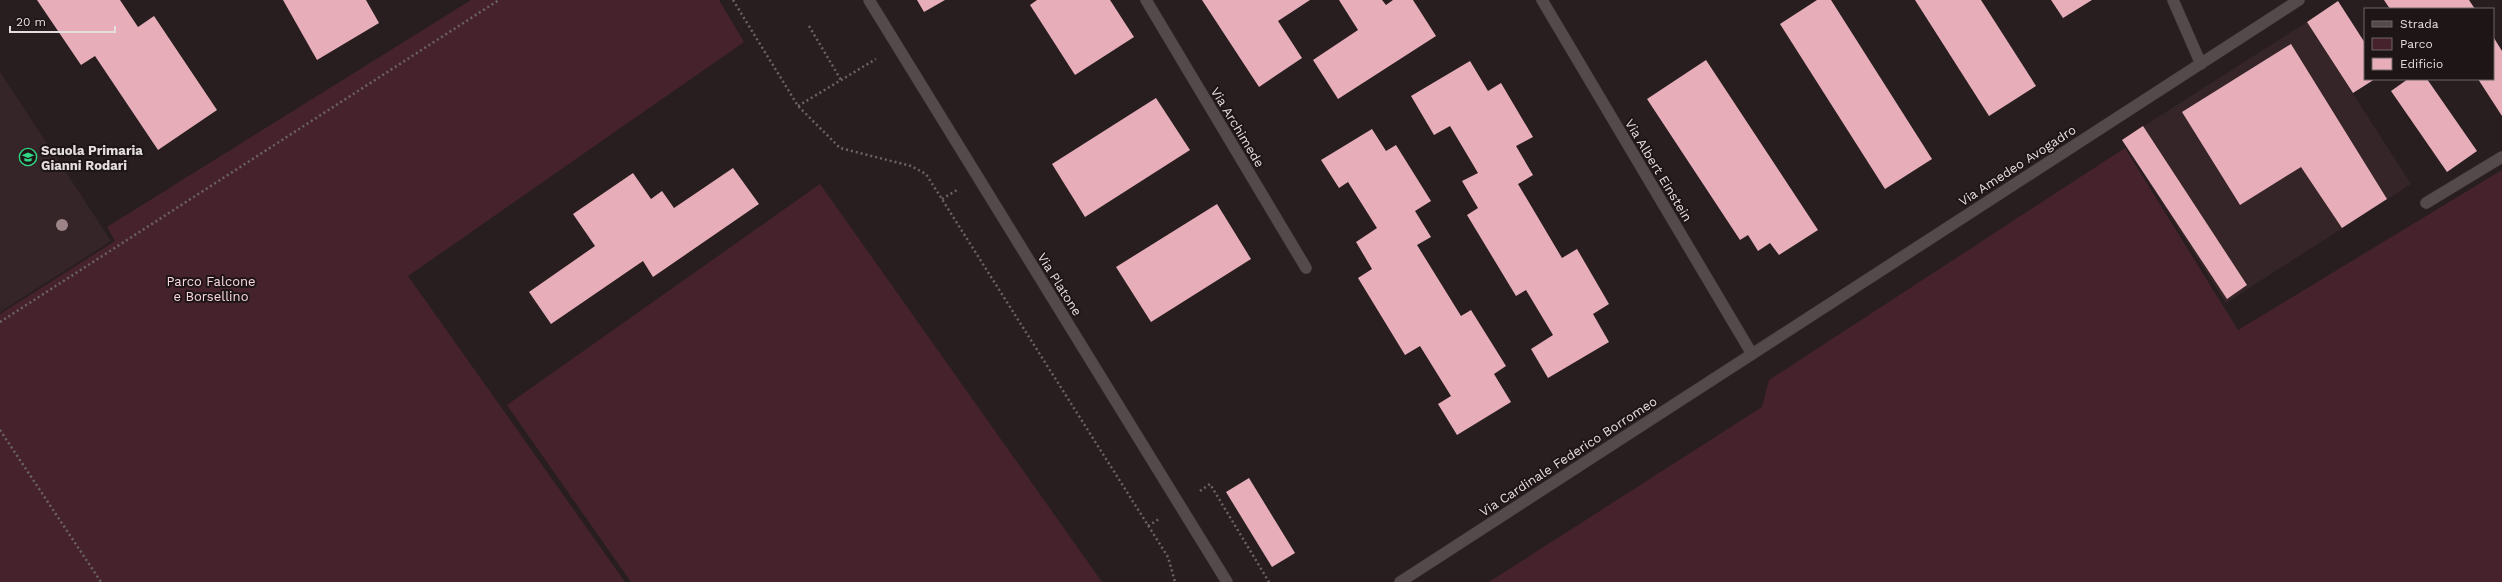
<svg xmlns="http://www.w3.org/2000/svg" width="2502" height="582" viewBox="0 0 2502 582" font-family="'Work Sans',sans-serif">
  <rect width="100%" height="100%" fill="#281e20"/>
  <g fill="#352528">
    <polygon points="2307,22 2411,184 2226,303 2122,140"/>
    <polygon points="0,72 111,241 0,312"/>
  </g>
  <g fill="#46232c">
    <polygon points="471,0 719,0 744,42 408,276 625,582 0,582 0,314 115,241 107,227"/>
    <polygon points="2125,148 2238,330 2502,170 2502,582 1489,582 1762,407 1769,380"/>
    <polygon points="820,184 1102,582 631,582 507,405"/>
  </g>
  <g fill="#e7aeb9">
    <polygon points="37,0 120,0 138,27 154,16 217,110 158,150 95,56 81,65"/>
    <polygon points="283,0 366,0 379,23 317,60"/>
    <polygon points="917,0 945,0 924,12"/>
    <polygon points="1037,0 1110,0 1134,37 1075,75 1030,5"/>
    <polygon points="1202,0 1310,0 1278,21 1302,58 1259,87"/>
    <polygon points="1339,0 1382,0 1386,5 1393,0 1413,0 1436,36 1338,99 1313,60 1358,30"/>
    <polygon points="1817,0 1831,0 1932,159 1885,189 1780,24"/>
    <polygon points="1915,0 1981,0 2036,86 1989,116"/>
    <polygon points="2051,0 2092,0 2063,18"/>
    <polygon points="2384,0 2469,0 2475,9 2390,9"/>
    <polygon points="2338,1 2365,43 2365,79 2375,79 2353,93 2307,22"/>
    <polygon points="2494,38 2502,51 2502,116 2478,79 2493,79"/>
    <polygon points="2291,44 2387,199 2342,228 2301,167 2240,205 2182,112"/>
    <polygon points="1706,60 1818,230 1779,255 1770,243 1758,251 1748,235 1740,240 1647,99"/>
    <polygon points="1470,61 1488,91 1501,83 1533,137 1516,146 1533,175 1518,184 1562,258 1577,249 1609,304 1593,314 1609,342 1548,378 1531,349 1553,335 1526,290 1516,296 1467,215 1478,208 1462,181 1478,173 1450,126 1434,135 1411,96"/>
    <polygon points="2408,79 2427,79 2477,151 2447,172 2391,91"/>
    <polygon points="1156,98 1190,150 1085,217 1052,164"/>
    <polygon points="2143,126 2247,285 2227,299 2122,140"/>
    <polygon points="1372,129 1386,151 1396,145 1431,201 1415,211 1431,237 1417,245 1461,316 1471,310 1506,366 1494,374 1511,402 1457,435 1438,404 1451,396 1420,346 1405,355 1358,278 1372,269 1356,242 1377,228 1348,182 1339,188 1321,160"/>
    <polygon points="733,168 759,204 653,277 643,261 551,324 529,292 595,246 573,214 633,173 651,199 662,191 674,208"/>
    <polygon points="1217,204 1251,259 1151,322 1116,267"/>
    <polygon points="1249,478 1295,553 1272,567 1226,492"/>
  </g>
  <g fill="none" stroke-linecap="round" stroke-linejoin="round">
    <defs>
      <g id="minor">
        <polyline points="869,0 1227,582"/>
        <polyline points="1146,0 1306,268"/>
        <polyline points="1542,0 1752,354"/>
        <polyline points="2173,0 2201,64"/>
        <polyline points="2426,203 2502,157"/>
        <polyline points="1400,582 2299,0"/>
      </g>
    </defs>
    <use href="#minor" stroke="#433b3c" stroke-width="12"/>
    <g stroke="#6c6364" stroke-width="2.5" stroke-dasharray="2 3" stroke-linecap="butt">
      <polyline points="733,0 798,106 840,148 911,166 926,174 1168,557 1175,582"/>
      <polyline points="809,26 841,80"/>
      <polyline points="798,106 876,59"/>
      <polyline points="942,199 957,190"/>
      <polyline points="0,322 499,0"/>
      <polyline points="0,430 101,582"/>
      <polyline points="1200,491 1210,484 1269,582"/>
      <polyline points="1148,526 1159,519"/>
    </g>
    <use href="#minor" stroke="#54494b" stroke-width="11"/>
  </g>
  <circle fill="#9c8488" cx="62" cy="225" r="6"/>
  <defs>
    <symbol id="school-ring" viewBox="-11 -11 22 22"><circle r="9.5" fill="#1e1516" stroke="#30d883" stroke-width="1.5"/><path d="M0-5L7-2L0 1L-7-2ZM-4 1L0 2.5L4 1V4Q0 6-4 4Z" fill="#30d883"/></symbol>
  </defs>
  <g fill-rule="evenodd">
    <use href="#school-ring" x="18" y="147" width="20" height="20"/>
  </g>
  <g text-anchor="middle" stroke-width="4" stroke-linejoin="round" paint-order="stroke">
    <g font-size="13" fill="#e5dedf" stroke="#1e1516">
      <text transform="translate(1238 127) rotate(59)" y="5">Via Archimede</text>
      <text transform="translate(2017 165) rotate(-33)" y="5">Via Amedeo Avogadro</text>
      <text transform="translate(1659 170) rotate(59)" y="5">Via Albert Einstein</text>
      <text transform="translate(1060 284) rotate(58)" y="5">Via Platone</text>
      <text transform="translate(1568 456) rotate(-33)" y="5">Via Cardinale Federico Borromeo</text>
    </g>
    <g font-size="13" font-weight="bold" fill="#e5dedf" stroke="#1e1516" text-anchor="start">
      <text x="41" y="155">Scuola Primaria<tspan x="41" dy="15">Gianni Rodari</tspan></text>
    </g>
    <g font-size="13" fill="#fad7de" stroke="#1e1516">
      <text x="211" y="286">Parco Falcone<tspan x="211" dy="15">e Borsellino</tspan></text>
    </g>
  </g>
  <rect x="2364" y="8" width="130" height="72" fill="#1e1516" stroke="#6e6566"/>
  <rect x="2372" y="21" width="20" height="6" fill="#54494b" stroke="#6e6566"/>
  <text x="2400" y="28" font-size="12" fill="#e5dedf">Strada</text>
  <rect x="2372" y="38" width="20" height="12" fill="#46232c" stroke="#6e6566"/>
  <text x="2400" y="48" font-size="12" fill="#e5dedf">Parco</text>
  <rect x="2372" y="58" width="20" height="12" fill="#e7aeb9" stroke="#6e6566"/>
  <text x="2400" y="68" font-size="12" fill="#e5dedf">Edificio</text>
  <path d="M10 26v6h105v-6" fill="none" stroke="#e5dedf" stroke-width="2"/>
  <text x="16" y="26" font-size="12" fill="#e5dedf" stroke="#1e1516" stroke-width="3" paint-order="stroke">20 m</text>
</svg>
